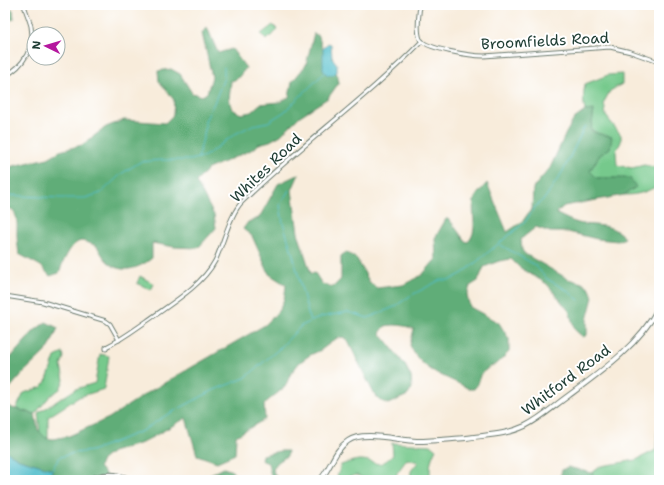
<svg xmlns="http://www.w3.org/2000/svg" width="664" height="485" viewBox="0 0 664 485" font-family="'Shantell Sans',sans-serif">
  <rect width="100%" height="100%" fill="#fff"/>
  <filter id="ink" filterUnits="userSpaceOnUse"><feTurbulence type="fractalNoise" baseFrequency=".025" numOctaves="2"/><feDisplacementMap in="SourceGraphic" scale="8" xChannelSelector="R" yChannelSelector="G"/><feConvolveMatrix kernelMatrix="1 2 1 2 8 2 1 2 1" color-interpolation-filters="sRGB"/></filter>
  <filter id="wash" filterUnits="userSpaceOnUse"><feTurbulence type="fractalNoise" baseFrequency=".012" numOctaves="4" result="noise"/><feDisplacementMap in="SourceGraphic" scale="16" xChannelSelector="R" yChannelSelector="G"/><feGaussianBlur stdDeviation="0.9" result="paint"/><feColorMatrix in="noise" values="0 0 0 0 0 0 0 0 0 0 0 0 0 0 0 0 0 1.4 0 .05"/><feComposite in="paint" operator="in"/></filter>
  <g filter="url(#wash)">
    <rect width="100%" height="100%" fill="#f8ecdb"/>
    <g fill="#76c98c" stroke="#4a8360">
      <polygon points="273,25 278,30 266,40 261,34"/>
      <path d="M622,74v10l-12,7 -6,11 2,14 15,19v7l-5,9 1,14 15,3 12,-3 15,3v17c-12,7 -21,10 -35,10l11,-8 -20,-9h-18l-7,-7 9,-15 11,-8 1,-11c-8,-3 -13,-2 -20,-8l3,-18h-9c-2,-10 -2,-17 0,-27l23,-9z"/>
      <polygon points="140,276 154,284 151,290 137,283"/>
      <polygon points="63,353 64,357 61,365 64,380 60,389 50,396 35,414 16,409 24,393 42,387 47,380 55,357"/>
      <polygon points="100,354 109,356 104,389 79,397 48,417 48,438 46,438 40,433 38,413 76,389 95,383"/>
      <polygon points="659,430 659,480 596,480 592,473 601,466 636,460 656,450 657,432"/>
      <path d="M392,443l39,2 5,4c-6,11 -7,19 -5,31h-21l1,-9 7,-9 -11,-3 -10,14 -2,7h-27l-12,-5 -12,4 -7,-2 4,-12c6,-2 13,-5 19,-5 18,0 16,11 33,-5z"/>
    </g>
    <g fill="#60ad78" stroke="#407556">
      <polygon points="5,5 8,5 13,10 14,19 5,22"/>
      <path d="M207,27l11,26 14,-4 14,19 -9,11 -6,2 -2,19 3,9 9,5 10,-2 9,-8 20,-2 9,-5 3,-15 14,-17 8,-32 5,4 3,11 11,10 2,13 3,5v8l-10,14 -28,18 -19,19 -11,6 -11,3 -8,6 -43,19 -12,13 18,33 2,13 -18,20 -23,-1 -23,-4v15c-13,11 -32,17 -45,3 -4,-4 -7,-10 -10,-15 -5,-2 -10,-4 -15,-5 -11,0 -20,23 -23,32l-9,3 -9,-10 -22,-12c-1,-7 -2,-14 -2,-20 0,-12 2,-23 -12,-28v-38l43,-10 12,-7 22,-6 24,-18 18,-7 41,3 8,-8 1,-15 -15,-19 -1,-10 13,-2 9,5 12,19 10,3 5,-3 5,-16 -10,-44z"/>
      <path d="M594,110l-3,20c6,5 13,4 21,7l-2,11 -11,8 -9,15 7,7h33l6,9 -12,8 -60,11 -6,5 -1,3c6,3 14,7 21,9 18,4 33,-1 47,15l-7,3 -21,-2 -29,-7h-18l-14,-5 -15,12 1,11 3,4 43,25 14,4 8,6 3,8 -6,23v15l-4,2 -8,-7 -6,-19 -22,-27 -28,-17 -8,-8 -12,2 -15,6 -6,14 -8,5 -3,10 3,11 29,16 10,16v13l-11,11 -10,5 -8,7 -2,9 -4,5h-5c-22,-13 -48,-17 -59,-44l4,-16c-10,-4 -19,-5 -29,-3l-5,7 25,32 6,12 1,11 -4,7 -20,9 -9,-4 -6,-8 -25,-51 -5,-4 -6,1 -16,12 -11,5 -11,8 -9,12 -5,12 -21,17 1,15 -29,17 -1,18 -18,8 -20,-7 -11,-37 -44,25 -30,9 -10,8 -3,7 11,13h-59l1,-11 -33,-10 -14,-8v-87l29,-33 12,-9 12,6 -9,20 -26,25 -14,16 -4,12 7,7 23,6 3,16 8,8 7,1 16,-3 40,-18 38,-25 118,-68c15,-15 19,-18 21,-40l-17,-11 -17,-38 -9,-7 5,-7 11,-4 19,-34 21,-10 -7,16 6,43 13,41 4,-1 7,11 11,3 8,-8v-23l5,-4 11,7 13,24 7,5 26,-3 19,-10 14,-16 -1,-21 11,-19h3l16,22 3,1c11,-12 3,-27 6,-41 1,-6 9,-13 13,-18l20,49 15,-10 10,-14 1,-20 17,-20 16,-35 8,-14 11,-8z"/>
      <polygon points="280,451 288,451 287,456 278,462 273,468 274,474 280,480 272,480 268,463 261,460 262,455"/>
      <polygon points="568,467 592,473 596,480 559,480 562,470"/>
      <polygon points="224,468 232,471 238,480 208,480 210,474"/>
    </g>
    <g fill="#51becb" stroke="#387e80">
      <polygon points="328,43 331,44 332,58 337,64 337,72 333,75 327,75 323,70 323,48"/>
      <polygon points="5,451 19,459 52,469 51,480 5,480"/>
    </g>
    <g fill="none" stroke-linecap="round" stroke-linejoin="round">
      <g stroke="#51becb" stroke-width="1">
        <polyline points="198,158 205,130 205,121 214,103 224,78 224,67"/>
        <polyline points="289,190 280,205 283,223 293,255 310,321"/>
        <polyline points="5,195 60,198 85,198 101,193 121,174 140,162 161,160 191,160 205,156 235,134 253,125 268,122 284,112 324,73"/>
        <polyline points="499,244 535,265 547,279 565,289 579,300"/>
        <polyline points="52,469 60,457 74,453 91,451 117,441 142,431 165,416 214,390 245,378 280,348 301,326 321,317 348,312 368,318 394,307 410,296 440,280 450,280 463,273 525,222 535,207 545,198 563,171 585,126"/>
      </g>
    </g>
  </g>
  <g filter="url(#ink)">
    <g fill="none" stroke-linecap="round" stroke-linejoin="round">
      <defs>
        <g id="minor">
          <path d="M420,5c-1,10 -4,24 0,34 5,10 52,17 64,17l126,-9 21,5 28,10"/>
          <path d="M5,76c19,-10 30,-29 26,-50 -2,-7 -5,-14 -7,-21"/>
          <polyline points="5,296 43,302 106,321 110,324 119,340"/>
          <path d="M106,349v-2c15,-7 28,-17 41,-26 22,-16 55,-35 68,-60 8,-16 15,-48 28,-60 57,-56 123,-102 179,-160"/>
        </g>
        <g id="major">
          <path d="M88,480c14,-7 29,-7 44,0"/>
          <path d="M320,480c11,-12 14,-30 28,-39 16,-11 51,0 69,0 17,0 33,-2 49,-3 20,-3 40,-3 59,-12 16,-8 29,-20 43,-30 34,-25 71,-51 91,-89"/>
        </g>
      </defs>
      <use href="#minor" stroke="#6b7a6e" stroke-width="5"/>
      <use href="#major" stroke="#6b7a6e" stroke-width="6"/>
      <use href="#minor" stroke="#fff" stroke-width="3"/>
      <use href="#major" stroke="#fff" stroke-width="4"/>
    </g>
  </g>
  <g text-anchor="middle" stroke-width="4" stroke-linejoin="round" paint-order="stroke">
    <g font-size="15" fill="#1f3d34" stroke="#fff">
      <text transform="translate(545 41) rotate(-3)" y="5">Broomfields Road</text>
      <text transform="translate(266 168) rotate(-44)" y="5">Whites Road</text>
      <text transform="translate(566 380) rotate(-37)" y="5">Whitford Road</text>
    </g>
  </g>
  <rect width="664" height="485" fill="none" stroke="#fff" stroke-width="20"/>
  <g transform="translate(46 46) rotate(275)"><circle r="19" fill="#ffffff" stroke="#a5b1ae"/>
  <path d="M0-3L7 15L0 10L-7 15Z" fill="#b5179e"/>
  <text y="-6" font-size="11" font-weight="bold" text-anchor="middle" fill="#1f3d34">N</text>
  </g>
</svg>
